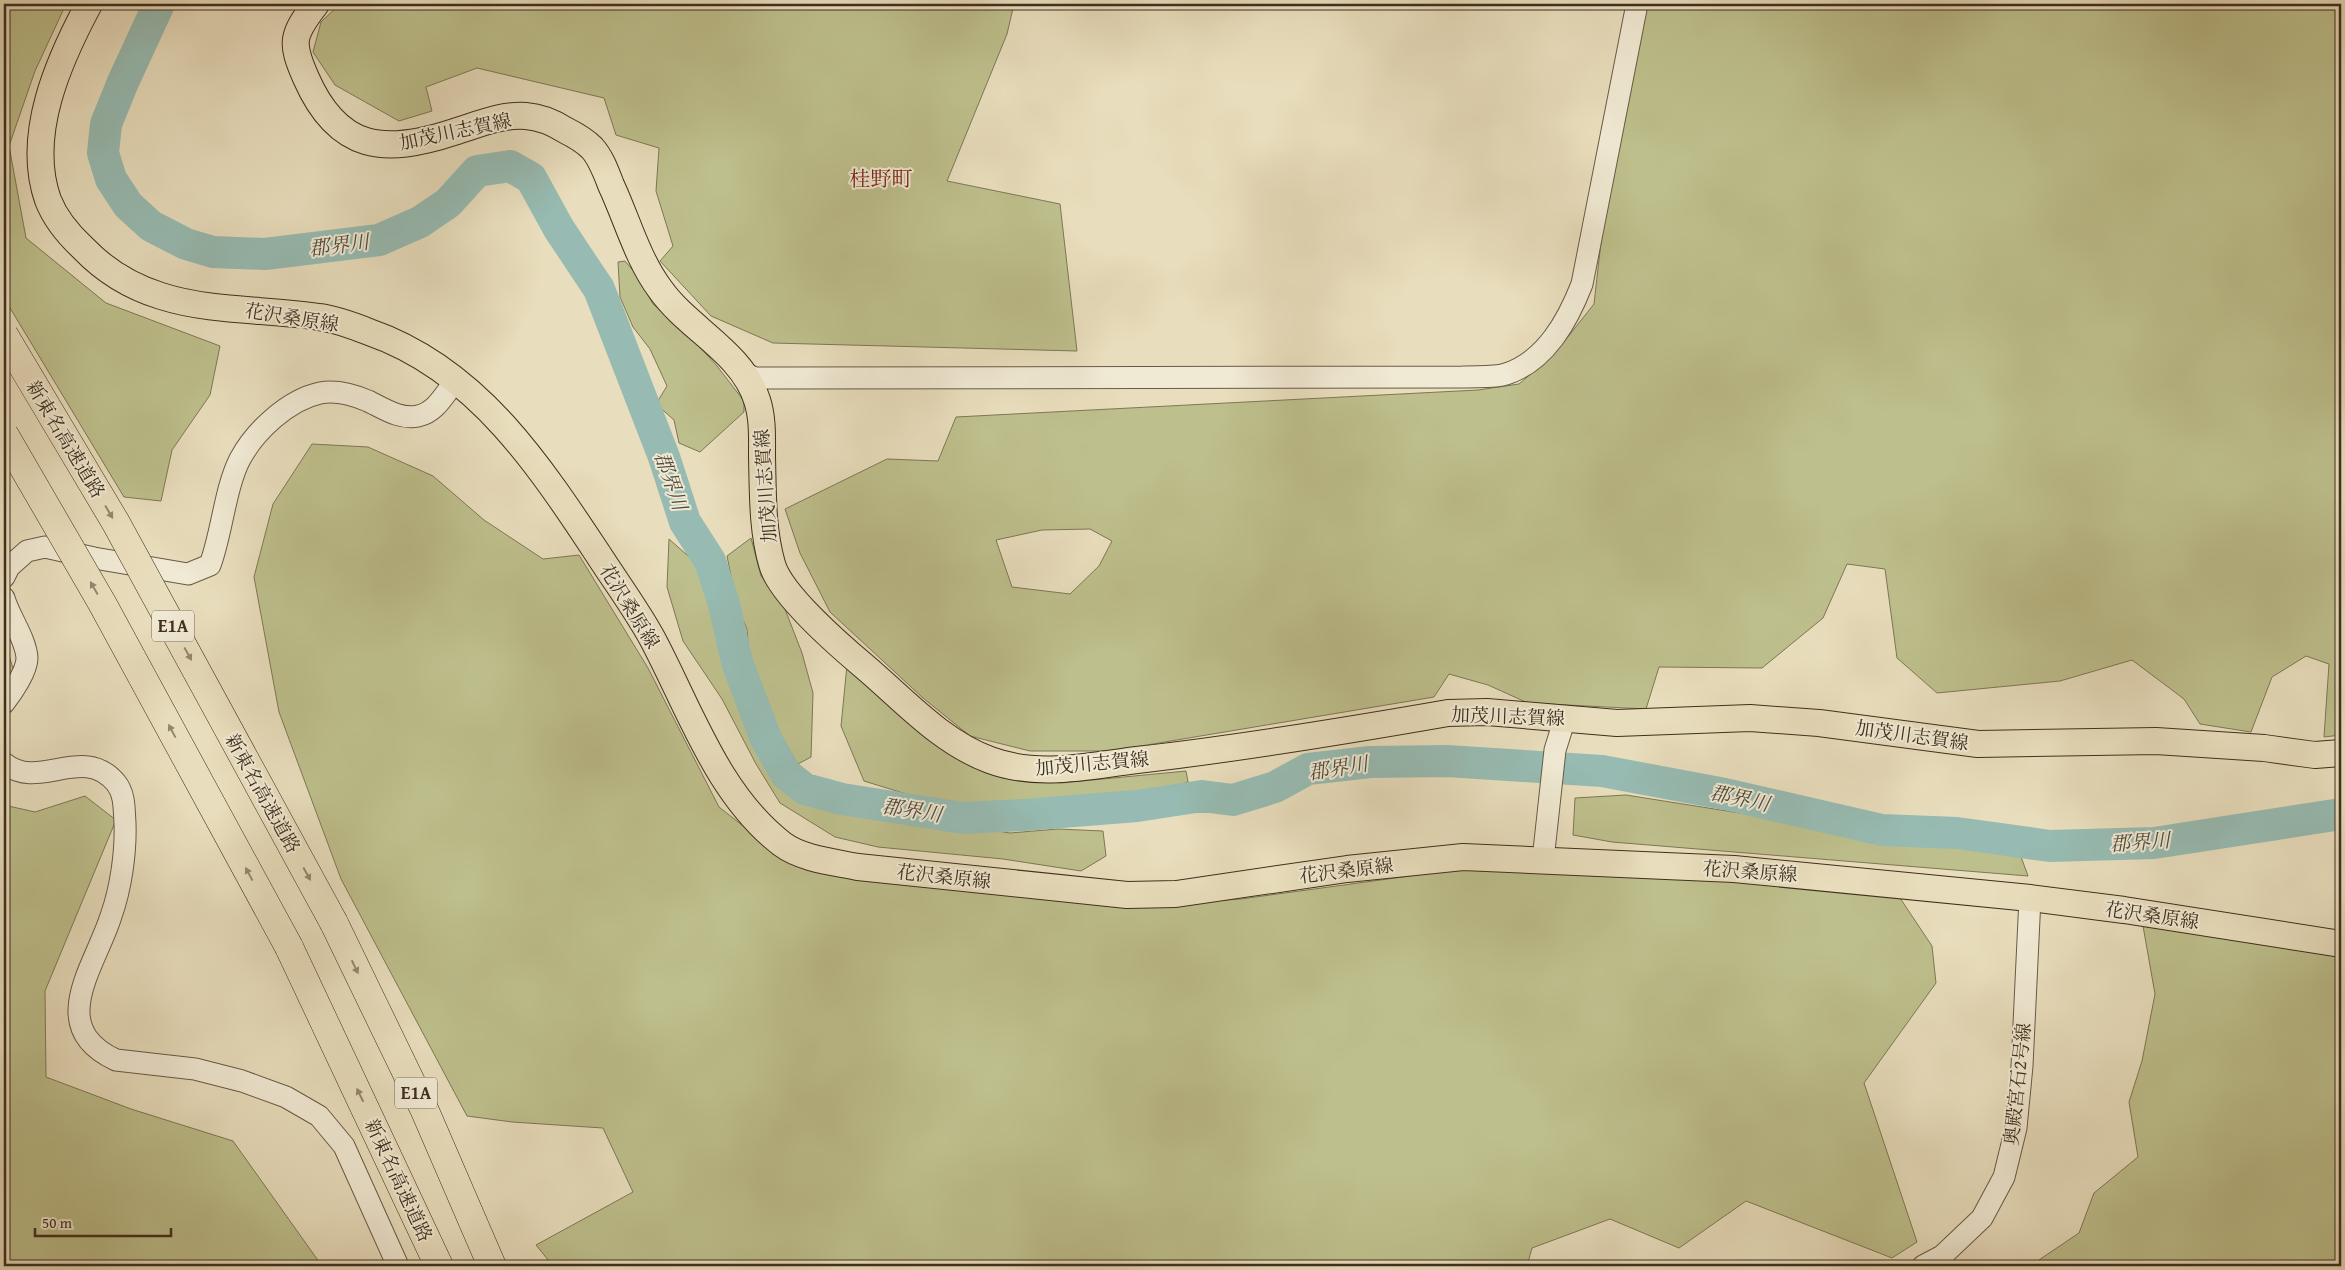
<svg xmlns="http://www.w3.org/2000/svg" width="2345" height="1270" viewBox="0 0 2345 1270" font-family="'Gentium Book Plus','Noto Serif JP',serif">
  <rect width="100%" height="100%" fill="#e8ddbc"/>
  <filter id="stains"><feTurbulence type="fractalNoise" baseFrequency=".004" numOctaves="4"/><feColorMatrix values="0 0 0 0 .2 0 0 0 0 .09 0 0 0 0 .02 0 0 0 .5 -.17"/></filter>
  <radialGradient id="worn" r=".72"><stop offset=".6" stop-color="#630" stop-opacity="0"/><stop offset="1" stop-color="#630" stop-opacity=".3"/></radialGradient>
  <g fill="#bdbf8c" stroke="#7e7755" fill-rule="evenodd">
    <polygon points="4,4 66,4 35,71 9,146 26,238 106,303 220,346 210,395 172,450 161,501 124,497 4,298"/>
    <polygon points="340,4 1014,4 1007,34 947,181 1060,204 1077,351 773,343 711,316 660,261 673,246 656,191 659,148 616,135 604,98 477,68 426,87 432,111 399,121 335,85 313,52 321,22"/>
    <path d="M1628,4h713v731l-17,2 5,-73 -23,-8 -34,21 -21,55 -51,-8 -16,-25 -52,-39 -72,21 -123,12 -40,-35 -12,-89 -38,-5 -24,54 -61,50 -103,-1 -13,42 -118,-6 -40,-18 -39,-11 -15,23 -323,54h-81l-60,-15 -47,-38 -93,-86 -30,-59 -15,-44 102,-50 51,2 18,-44 522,-27 41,-6 36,-31 39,-49zM1090,529l22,12 -13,25 -29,28 -58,-7 -16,-47 46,-10z"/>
    <polygon points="625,261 637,275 653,304 688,334 717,366 744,401 744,412 700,452 679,443 674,420 656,404 667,386 650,349 633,327 620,297 618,262"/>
    <polygon points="312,444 368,447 433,476 484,520 543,559 579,555 648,668 719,807 775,851 1132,906 1241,899 1461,869 1804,885 1900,898 1932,946 1936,983 1864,1083 1917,1242 1892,1258 1746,1201 1679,1248 1610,1219 1532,1248 1527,1266 553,1266 536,1245 633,1192 603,1128 512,1122 467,1116 341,879 279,712 254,577 273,504"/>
    <polygon points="751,538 761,576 783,604 802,653 813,693 811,757 798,764 777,731 751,682 747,629 737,606 727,556"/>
    <polygon points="669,539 696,563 741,713 774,767 792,790 819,803 1010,833 1058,829 1103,831 1106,856 1081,871 1003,859 878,847 835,837 780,803 756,764 722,699 683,641 667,587"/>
    <polygon points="4,640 18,684 4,705"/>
    <polygon points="847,665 967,763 1003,778 1061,783 1186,771 1188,782 1147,795 1095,800 952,808 864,781 841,726"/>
    <polygon points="1626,795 1910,840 1920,839 2020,854 2028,876 1612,842 1573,835 1575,798"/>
    <polygon points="85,796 116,820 45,991 46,1077 131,1109 233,1141 322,1266 4,1266 4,805 35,812"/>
    <polygon points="2143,926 2341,957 2341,1266 2030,1266 2079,1233 2094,1193 2138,1157 2129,1102 2142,1061 2155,994"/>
  </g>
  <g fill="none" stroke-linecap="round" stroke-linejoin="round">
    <polyline stroke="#97bbb2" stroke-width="32" points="159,4 123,82 106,124 103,153 111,179 128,205 151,226 186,244 213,252 265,254 379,240 420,222 448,203 477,171 510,166 531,178 559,229 599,289 664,457 685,522 710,561 724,604 737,662 766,739 786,774 805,789 842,799 963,818 1024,815 1137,806 1202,796 1233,800 1275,787 1308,769 1370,762 1447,761 1602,771 1725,794 1882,830 1957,833 2050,846 2154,843 2341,814"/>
    <defs>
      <g id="minor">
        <path d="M744,373l11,5 708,-1c13,-1 31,1 43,-3 40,-13 62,-54 76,-90l55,-280"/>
        <path d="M4,577l5,-10 18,-16 18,-4 49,11 94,16 22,-9c12,-32 15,-77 30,-106 15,-28 48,-59 80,-66 15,-3 34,2 48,8 15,7 32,19 50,15 18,-4 26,-21 37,-35"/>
        <path d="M4,598c5,18 22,41 23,60 0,13 -15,35 -23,45"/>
        <path d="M4,763c35,29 79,-20 112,20 9,11 8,26 9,40 1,29 -4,65 -14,93 -16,51 -66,111 5,144l79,9 47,12 44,16 33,19 25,30 54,120"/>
        <polyline points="1543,860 1555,750 1565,718"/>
        <polyline points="1923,1266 1942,1256 1982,1218 2004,1177 2016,1128 2022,1066 2030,898"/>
      </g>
      <g id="major">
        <path d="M89,4c-30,56 -64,131 -41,196 7,18 21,35 35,48 21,22 49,39 78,48 50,16 106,13 158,21 16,2 35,9 50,15 52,18 98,53 135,94 35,39 65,84 94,128 18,28 38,55 54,84 37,69 65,156 130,206 20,15 52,18 76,23l269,28 49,-1 171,-25 116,-12 271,12 296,29 94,12 217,34"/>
        <path d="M316,4c-24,31 -26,38 -10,74 32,73 78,77 148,54 23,-7 48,-18 72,-16 13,1 28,7 39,14 10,5 19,10 27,18 9,10 14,24 19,37 16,34 26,73 49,104 28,40 82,63 97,111 6,18 5,38 5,57 1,36 0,72 10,107 8,30 68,82 93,103 40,34 76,75 125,93 48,18 99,6 147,0 105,-12 208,-29 311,-47l39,-1 130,11 133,-5 69,5 159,21 178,-3 108,7 51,7 26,-2"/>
      </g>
      <g id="highway">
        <polyline points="334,923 425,1111 492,1266"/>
        <polyline points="289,947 439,1266"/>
      </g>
    </defs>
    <use href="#minor" stroke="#695a46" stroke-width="23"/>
    <use href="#major" stroke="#3f2f1e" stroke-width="28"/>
    <use href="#highway" stroke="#3f2f1e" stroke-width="29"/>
    <use href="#minor" stroke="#f0e9d3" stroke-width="21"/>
    <use href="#major" stroke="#e8ddbc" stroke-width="26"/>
    <use href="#highway" stroke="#e8ddbc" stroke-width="28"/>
    <defs>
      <g id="highway-bridge">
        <polyline points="4,335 116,523 334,923"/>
        <polyline points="4,434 102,603 289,947"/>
      </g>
    </defs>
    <use href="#highway-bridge" stroke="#3f2f1e" stroke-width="29" stroke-linecap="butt"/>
    <use href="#highway-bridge" stroke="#e8ddbc" stroke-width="28"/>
  </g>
  <defs><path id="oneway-solid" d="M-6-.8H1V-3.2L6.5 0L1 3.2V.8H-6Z" transform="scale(1.25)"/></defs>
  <g fill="#94866d">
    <use href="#oneway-solid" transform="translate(109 512) rotate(59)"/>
    <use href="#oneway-solid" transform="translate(94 588) rotate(-120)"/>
    <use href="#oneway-solid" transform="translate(188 654) rotate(61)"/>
    <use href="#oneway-solid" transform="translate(172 731) rotate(-118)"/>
    <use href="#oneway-solid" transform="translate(249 874) rotate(-118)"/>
    <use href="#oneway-solid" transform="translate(307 874) rotate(61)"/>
    <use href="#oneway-solid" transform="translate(355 967) rotate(64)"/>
    <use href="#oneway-solid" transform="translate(360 1095) rotate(-116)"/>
  </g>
  <g text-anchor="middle" stroke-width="4" stroke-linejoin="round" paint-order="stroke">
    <g fill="#f0e9d3" stroke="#746754" stroke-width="1">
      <rect x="152" y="610.5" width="42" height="31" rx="4"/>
      <rect x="395" y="1077.5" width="42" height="31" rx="4"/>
    </g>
    <g font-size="18" font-weight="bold" fill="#3f2f1e">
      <text x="173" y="632">E1A</text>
      <text x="416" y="1099">E1A</text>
    </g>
    <g font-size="19" fill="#3f2f1e" stroke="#f0e9d3">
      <text transform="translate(455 131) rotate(-12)" y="7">加茂川志賀線</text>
      <text transform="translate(292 317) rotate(9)" y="7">花沢桑原線</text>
      <text transform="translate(66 439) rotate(59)" y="7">新東名高速道路</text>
      <text transform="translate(765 486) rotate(-94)" y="7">加茂川志賀線</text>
      <text transform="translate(630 606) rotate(58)" y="7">花沢桑原線</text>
      <text transform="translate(1508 716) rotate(2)" y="7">加茂川志賀線</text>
      <text transform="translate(1912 735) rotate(8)" y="7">加茂川志賀線</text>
      <text transform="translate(1092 763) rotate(-5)" y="7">加茂川志賀線</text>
      <text transform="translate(263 793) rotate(61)" y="7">新東名高速道路</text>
      <text transform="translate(1346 870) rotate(-7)" y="7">花沢桑原線</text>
      <text transform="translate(1750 871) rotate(4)" y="7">花沢桑原線</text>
      <text transform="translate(944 876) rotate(6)" y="7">花沢桑原線</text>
      <text transform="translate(2152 915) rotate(8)" y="7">花沢桑原線</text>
      <text transform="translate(2017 1084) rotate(-84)" y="7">奥殿宮石2号線</text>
      <text transform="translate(399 1180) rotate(65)" y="7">新東名高速道路</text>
    </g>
    <g font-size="20" font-style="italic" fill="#514b3c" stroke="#f0e9d3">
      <text transform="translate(339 245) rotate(-7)" y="7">郡界川</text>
      <text transform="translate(671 481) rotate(71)" y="7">郡界川</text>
      <text transform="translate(1338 768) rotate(-9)" y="7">郡界川</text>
      <text transform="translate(1740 798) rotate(12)" y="7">郡界川</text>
      <text transform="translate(912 810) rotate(9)" y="7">郡界川</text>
      <text transform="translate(2140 842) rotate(-4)" y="7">郡界川</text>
    </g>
    <g font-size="21" fill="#7a1f14" stroke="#f0e9d3">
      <text x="881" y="186">桂野町</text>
    </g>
  </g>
  <rect width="2345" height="1270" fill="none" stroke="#e8ddbc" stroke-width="20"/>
  <rect x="5" y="5" width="2335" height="1260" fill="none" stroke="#3f2f1e" stroke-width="2.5"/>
  <rect x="10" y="10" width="2325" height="1250" fill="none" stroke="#3f2f1e"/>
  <path d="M35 1228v8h136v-8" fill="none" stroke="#3f2f1e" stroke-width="2.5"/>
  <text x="42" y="1228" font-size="15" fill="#3f2f1e" stroke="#f0e9d3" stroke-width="4" paint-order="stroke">50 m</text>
  <rect width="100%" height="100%" filter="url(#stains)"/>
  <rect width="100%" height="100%" fill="url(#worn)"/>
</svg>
